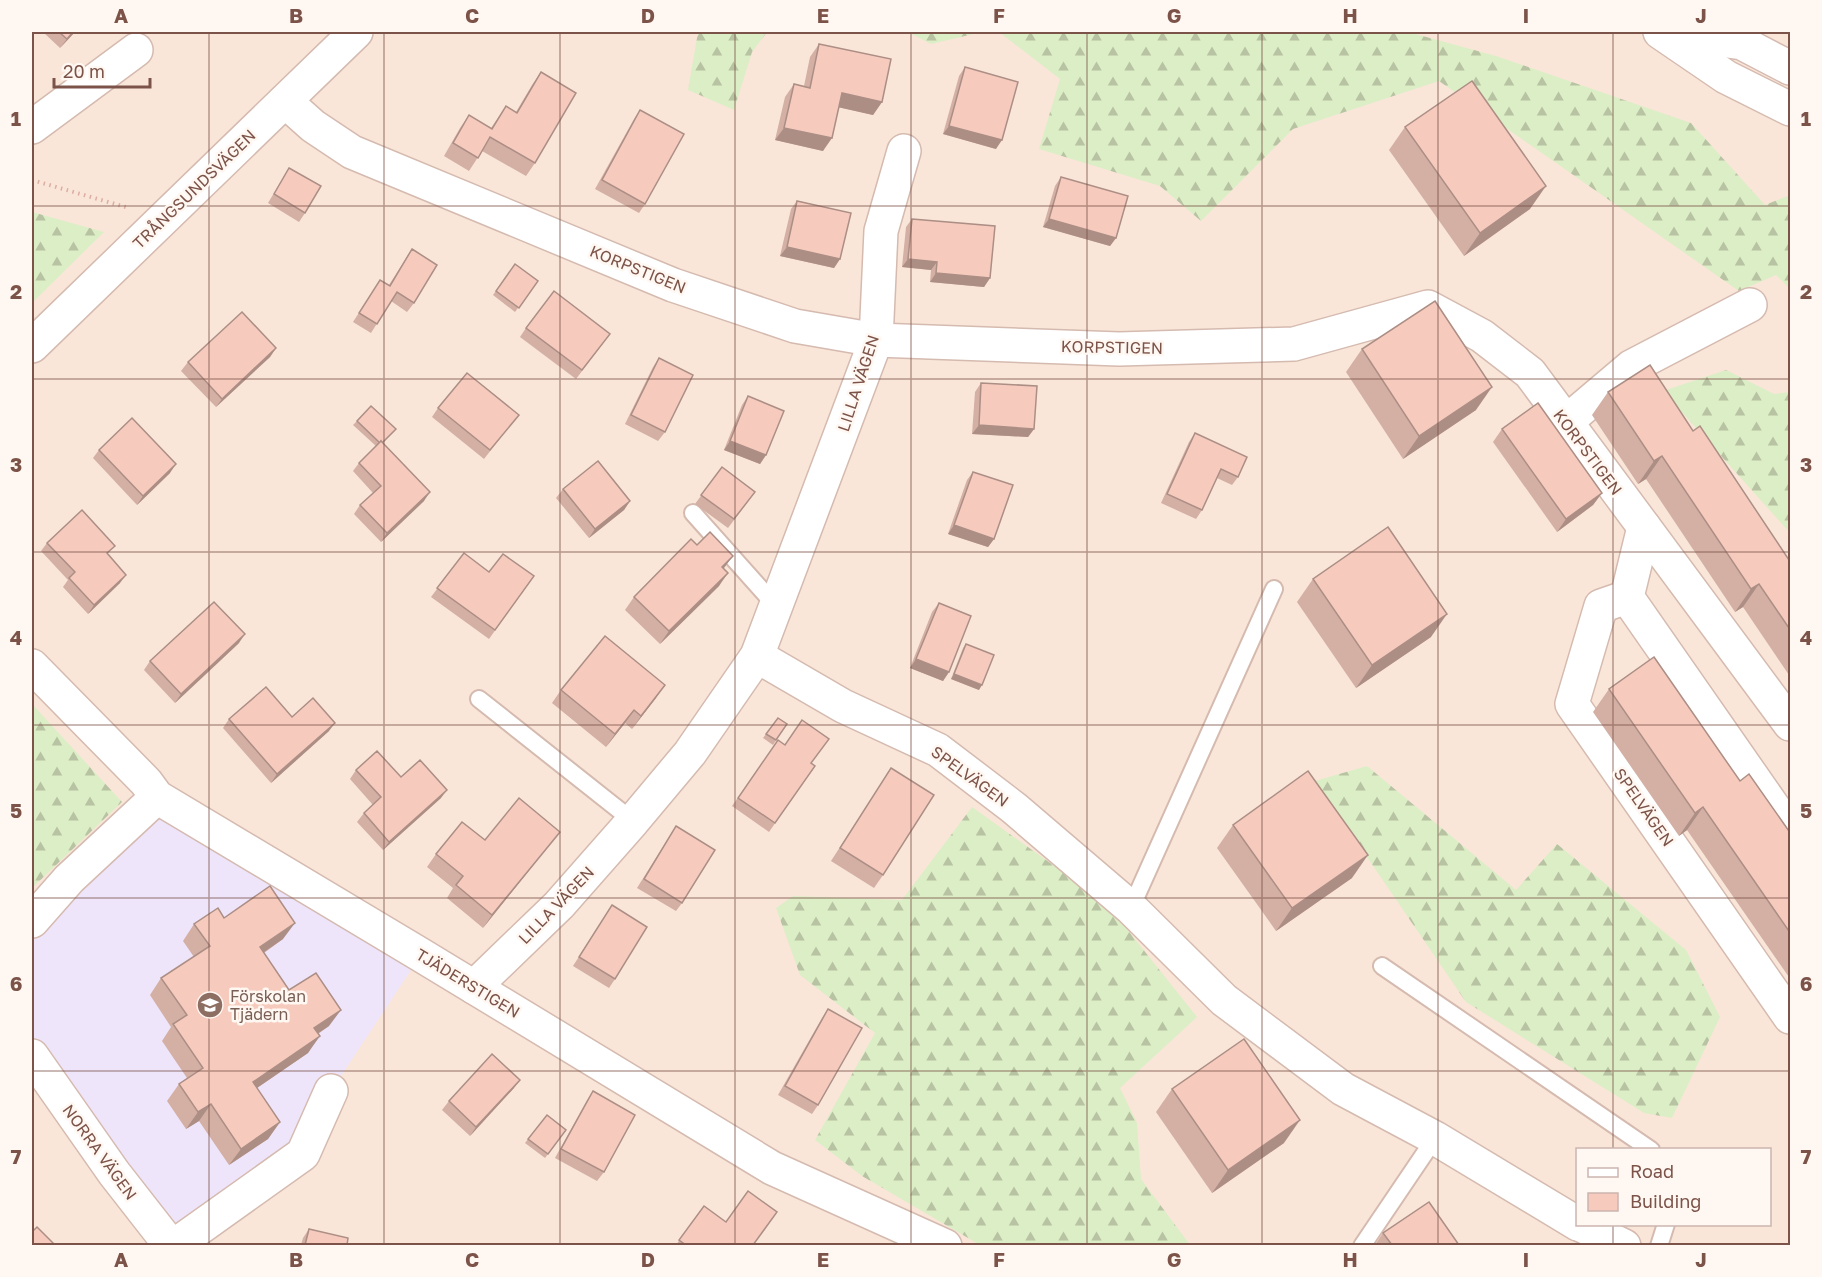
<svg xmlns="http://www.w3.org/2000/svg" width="1822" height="1277" viewBox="0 0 1822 1277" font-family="'Golos Text',sans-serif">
  <defs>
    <pattern id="forest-firs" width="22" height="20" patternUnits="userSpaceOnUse" patternTransform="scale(1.5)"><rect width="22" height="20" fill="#dceec5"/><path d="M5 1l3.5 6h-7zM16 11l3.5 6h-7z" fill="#b7c3a2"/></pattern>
  </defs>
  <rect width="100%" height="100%" fill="#fef2e9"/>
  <path fill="#f9e6d9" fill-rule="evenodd" d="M32,32h1758v1213h-1758zM1578,1150h192v74h-192z"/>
  <polygon fill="#efe5fb" points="157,797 421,955 331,1091 303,1154 174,1245 32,1056 32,921"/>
  <g fill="url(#forest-firs)">
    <polygon points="698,32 767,32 752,52 734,110 688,90"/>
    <polygon points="908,32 982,32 931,44"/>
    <polygon points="999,32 1408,32 1496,56 1691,123 1765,205 1790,195 1790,289 1776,275 1739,291 1439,81 1293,129 1201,221 1160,186 1039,149 1060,79"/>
    <polygon points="32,212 104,232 32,303"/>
    <polygon points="1726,370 1774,394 1790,392 1790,533 1663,391"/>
    <polygon points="32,704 122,802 32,888"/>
    <polygon points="1367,766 1516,890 1557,844 1686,950 1720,1017 1672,1118 1644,1113 1466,1002 1315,781"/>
    <polygon points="972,807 1106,903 1197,1017 1120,1088 1137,1123 1141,1179 1190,1245 980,1245 862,1176 815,1140 875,1033 800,975 776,908 793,896 902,900"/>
  </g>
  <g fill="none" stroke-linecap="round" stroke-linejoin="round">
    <defs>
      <g id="lane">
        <polyline points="693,513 776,606"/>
        <polyline points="479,699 633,821"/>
        <polyline points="1131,908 1274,589"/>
        <polyline points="1382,966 1651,1150"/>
        <polyline points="1362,1246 1435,1138"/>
        <polyline points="1659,1246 1666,1224"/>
      </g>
      <g id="street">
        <polyline points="1660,32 1726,77 1790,109"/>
        <polyline points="1668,33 1742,43 1790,68"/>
        <polyline points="285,101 313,126 352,152 673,285 795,326 876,340 1119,349 1294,344 1428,307 1482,336 1530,373 1790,724"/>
        <polyline points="32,127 136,50"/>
        <polyline points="32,346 356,32"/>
        <polyline points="1566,422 1631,367 1750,305"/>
        <polyline points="1644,527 1627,597 1790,831"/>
        <polyline points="1627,597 1601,606 1572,704 1790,1017"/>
        <polyline points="757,656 843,706 938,750 1014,808 1131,908 1224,1000 1343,1089 1435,1138 1578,1224"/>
        <polyline points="32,666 146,782 157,797 421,955 772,1168 945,1246"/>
        <polyline points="32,921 69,879 157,797"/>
        <polyline points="474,987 559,905 633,821 690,753 757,656 876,340 881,231 904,151"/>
        <polyline points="32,1056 114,1173 171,1246"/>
        <polyline points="1579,1224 1624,1246"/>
        <polyline points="174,1246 303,1154 331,1091"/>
      </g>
    </defs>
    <use href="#lane" stroke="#d5baaf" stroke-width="20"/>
    <use href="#street" stroke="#d5baaf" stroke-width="36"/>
    <polyline stroke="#dcada0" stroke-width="4" stroke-dasharray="1.5 4.5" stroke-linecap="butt" points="32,180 129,208"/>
    <use href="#lane" stroke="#fff" stroke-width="16"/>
    <use href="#street" stroke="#fff" stroke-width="33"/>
  </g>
  <g fill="#d4afa3">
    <polygon points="43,32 75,32 60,48"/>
    <polygon points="819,44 882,102 873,115 838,107 823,151 775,140 785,97 794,84 804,86 810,57"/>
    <polygon points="965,67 996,149 943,134 959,76"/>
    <polygon points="541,72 535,163 526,176 482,151 469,171 444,156 460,128 469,115 491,128 506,106 516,112 532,85"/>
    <polygon points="640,110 645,204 639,213 595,189 634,119"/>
    <polygon points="1405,127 1530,209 1464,256 1389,150"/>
    <polygon points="289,168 305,213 299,222 268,203"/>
    <polygon points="1061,177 1116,238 1110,246 1043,227 1055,186"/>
    <polygon points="797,201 840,259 834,268 780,256 791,209"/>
    <polygon points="912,219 990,278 984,287 930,282 931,270 902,267 906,227"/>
    <polygon points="412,249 414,303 407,312 391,301 371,333 353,322 380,280 389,285"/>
    <polygon points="515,264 538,281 515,312 493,295"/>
    <polygon points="526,328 604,342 576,379 520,337"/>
    <polygon points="276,348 270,357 216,407 181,371 188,362"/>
    <polygon points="1362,349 1476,410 1403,459 1346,372"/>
    <polygon points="659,358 665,432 658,441 625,424 653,367"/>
    <polygon points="981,383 1034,429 1028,437 972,434 975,392"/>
    <polygon points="1608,392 1693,431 1789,560 1791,559 1791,678 1743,607 1735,612 1646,479 1638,484 1592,415"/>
    <polygon points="748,396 766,455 760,464 724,450 742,405"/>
    <polygon points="438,408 512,423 484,459 432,417"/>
    <polygon points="357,421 396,429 383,443 424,501 381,542 354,514 360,505 373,493 353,471 359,463 376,446 353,425"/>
    <polygon points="1502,429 1602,493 1593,505 1557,532 1493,442"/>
    <polygon points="1195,433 1238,477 1232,485 1217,478 1202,510 1196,519 1161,503 1189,442"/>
    <polygon points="99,450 170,473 137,505 93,458"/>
    <polygon points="722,467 755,492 728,528 695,504"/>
    <polygon points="973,472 994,539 988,547 948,534 967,480"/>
    <polygon points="563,489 630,501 624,510 589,538 556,498"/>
    <polygon points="47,543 108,555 120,583 88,614 63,587 68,580 41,551"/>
    <polygon points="464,553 489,572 534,576 489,639 431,597"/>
    <polygon points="724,569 719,586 660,644 625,610 634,597"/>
    <polygon points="1313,579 1431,637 1356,688 1297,602"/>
    <polygon points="939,603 949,672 943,681 910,668 932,612"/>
    <polygon points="239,643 175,703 144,670 150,661"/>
    <polygon points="966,644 979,690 951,679 963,648"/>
    <polygon points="1609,689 1740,781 1791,834 1791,980 1687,830 1679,836 1593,712"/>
    <polygon points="561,690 656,698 632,729 625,723 606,747 552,703"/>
    <polygon points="292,717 329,731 271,783 223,728 229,719"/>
    <polygon points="778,718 787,724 773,745 763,738"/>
    <polygon points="778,740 815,766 769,832 732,806"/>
    <polygon points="891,768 883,875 874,888 831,861"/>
    <polygon points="356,770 401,777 441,798 383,850 357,822 364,813 373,805 350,779"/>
    <polygon points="1233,825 1352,878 1276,931 1217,848"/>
    <polygon points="676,826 682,903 676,911 637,888"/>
    <polygon points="485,840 550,844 483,928 447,898 453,888 427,867 436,854"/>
    <polygon points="612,905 615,979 609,988 573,966"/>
    <polygon points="224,918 283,939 264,953 289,990 329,1026 318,1034 308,1053 257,1088 280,1122 268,1139 229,1165 199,1121 186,1129 167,1101 179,1084 187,1078 162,1041 171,1027 150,995 161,978 194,957 183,941 194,924"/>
    <polygon points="828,1009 818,1105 812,1114 778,1095 822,1018"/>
    <polygon points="514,1088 470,1136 442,1110 449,1101"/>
    <polygon points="1172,1089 1284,1143 1212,1193 1156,1112"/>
    <polygon points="593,1091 604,1172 597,1181 555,1158 587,1100"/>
    <polygon points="547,1115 566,1130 545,1158 525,1143"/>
    <polygon points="704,1206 753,1245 676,1245"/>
    <polygon points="309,1229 347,1245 301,1245 303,1238"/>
    <polygon points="1383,1233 1459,1245 1375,1245"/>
  </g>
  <g fill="#ac8e85">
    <polygon points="73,32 75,32 60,48 67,39"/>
    <polygon points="842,93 882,102 873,115 833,106"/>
    <polygon points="949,126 1002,140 996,149 943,134"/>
    <polygon points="784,128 832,138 823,151 775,140"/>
    <polygon points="1546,186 1530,209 1464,256 1480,233"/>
    <polygon points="1049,219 1116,238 1110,246 1043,227"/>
    <polygon points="787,247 840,259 834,268 780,256"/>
    <polygon points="908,259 937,262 931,270 902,267"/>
    <polygon points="936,273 990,278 984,287 930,282"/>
    <polygon points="276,348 270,357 216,407 222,399"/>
    <polygon points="1492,387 1476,410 1403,459 1419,436"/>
    <polygon points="979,425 1034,429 1028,437 972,434"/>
    <polygon points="730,441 766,455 760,464 724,450"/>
    <polygon points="1662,456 1646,479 1638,484 1654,461"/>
    <polygon points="176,464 170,473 137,505 143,496"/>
    <polygon points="430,492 424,501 381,542 387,533"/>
    <polygon points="1602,493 1593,505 1557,532 1566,519"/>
    <polygon points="630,501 624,510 589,538 595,529"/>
    <polygon points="954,525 994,539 988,547 948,534"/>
    <polygon points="733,556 724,568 713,580 722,567"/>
    <polygon points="728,573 719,586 660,644 669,631"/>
    <polygon points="126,575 120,583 88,614 94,605"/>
    <polygon points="1759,584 1743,607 1735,612 1751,589"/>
    <polygon points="1447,614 1431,637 1356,688 1372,665"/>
    <polygon points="245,634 239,643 175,703 181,694"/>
    <polygon points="916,659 949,672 943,681 910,668"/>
    <polygon points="954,674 982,685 979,690 951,679"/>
    <polygon points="665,685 656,698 632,729 641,716"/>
    <polygon points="634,710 625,723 606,747 615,734"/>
    <polygon points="335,723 329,731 271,783 277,774"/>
    <polygon points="447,790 441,798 383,850 389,842"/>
    <polygon points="1703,807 1687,830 1679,836 1695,813"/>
    <polygon points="560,832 550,844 483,928 492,915"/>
    <polygon points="1368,855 1352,878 1276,931 1292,908"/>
    <polygon points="295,923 283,939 248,963 260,947"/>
    <polygon points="341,1010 329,1026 302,1044 314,1028"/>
    <polygon points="320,1036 308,1053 241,1099 253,1082"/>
    <polygon points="520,1080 514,1088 470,1136 476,1127"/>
    <polygon points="211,1104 199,1121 186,1129 198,1112"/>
    <polygon points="1300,1120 1284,1143 1212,1193 1228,1170"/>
    <polygon points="280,1122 268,1139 229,1165 241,1149"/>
  </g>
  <g fill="#f6cbbe" stroke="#ac8e85" stroke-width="1.5">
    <polygon points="59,32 73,32 67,39"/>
    <polygon points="819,44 891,59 882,102 842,93 832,138 784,128 794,84 810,88"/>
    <polygon points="965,67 1018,82 1002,140 949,126"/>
    <polygon points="541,72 576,93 535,163 490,137 478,158 453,143 469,115 492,129 506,106 517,113"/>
    <polygon points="1472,81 1546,186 1480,233 1405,127"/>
    <polygon points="640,110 684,134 645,204 602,180"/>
    <polygon points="289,168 321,186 305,213 274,194"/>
    <polygon points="1061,177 1128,196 1116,238 1049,219"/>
    <polygon points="797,201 851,213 840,259 787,247"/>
    <polygon points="912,219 995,226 990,278 936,273 937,262 908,259"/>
    <polygon points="412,249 437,265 414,303 397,292 377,324 359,313 380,280 390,286"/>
    <polygon points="515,264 538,281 519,308 496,291"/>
    <polygon points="554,291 610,334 582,370 526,328"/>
    <polygon points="1435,301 1492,387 1419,436 1362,349"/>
    <polygon points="242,312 276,348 222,399 188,362"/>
    <polygon points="659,358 693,375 665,432 631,415"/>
    <polygon points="1650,365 1693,431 1700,426 1789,560 1791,559 1791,631 1759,584 1751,589 1662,456 1654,461 1608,392"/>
    <polygon points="467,373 519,415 490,450 438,408"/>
    <polygon points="981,383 1037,386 1034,429 979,425"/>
    <polygon points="748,396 784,411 766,455 730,441"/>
    <polygon points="1538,403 1602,493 1566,519 1502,429"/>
    <polygon points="371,406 396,429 382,443 381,441 380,443 357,421"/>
    <polygon points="132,418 176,464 143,496 99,450"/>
    <polygon points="1195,433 1247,457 1238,477 1221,469 1202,510 1167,494"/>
    <polygon points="381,441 430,492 387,533 360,505 381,486 359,463"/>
    <polygon points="598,461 630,501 595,529 563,489"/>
    <polygon points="722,467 755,492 734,519 701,495"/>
    <polygon points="973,472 1013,485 994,539 954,525"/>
    <polygon points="82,510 115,546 107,553 126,575 94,605 69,578 75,572 47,543"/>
    <polygon points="1388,527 1447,614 1372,665 1313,579"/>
    <polygon points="710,532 733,556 722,567 728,573 669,631 634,597 691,539 697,545"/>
    <polygon points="464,553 489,572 503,554 534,576 495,630 437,588"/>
    <polygon points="214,602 245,634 181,694 150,661"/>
    <polygon points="939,603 971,616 949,672 916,659"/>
    <polygon points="605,636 665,685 641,716 634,710 615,734 561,690"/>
    <polygon points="966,644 994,655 982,685 954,674"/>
    <polygon points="1654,657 1740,781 1749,774 1791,834 1791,934 1703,807 1695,813 1609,689"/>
    <polygon points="266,687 292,717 313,698 335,723 277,774 229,719"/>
    <polygon points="778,718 787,724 776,740 766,734"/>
    <polygon points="802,720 829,739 811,763 815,766 775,823 738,798 778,740 785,745"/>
    <polygon points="377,751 401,777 420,760 447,790 389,842 364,813 381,797 356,770"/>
    <polygon points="891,768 934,795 883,875 840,848"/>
    <polygon points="1308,771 1368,855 1292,908 1233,825"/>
    <polygon points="519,798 560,832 492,915 456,885 463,876 436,854 462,822 485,840"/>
    <polygon points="676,826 715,850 682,903 644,879"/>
    <polygon points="270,886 295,923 260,947 289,990 316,973 341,1010 314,1028 320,1036 253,1082 280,1122 241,1149 211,1104 198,1112 179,1084 203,1068 173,1024 187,1015 161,978 210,946 194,924 218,908 224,918"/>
    <polygon points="612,905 647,927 615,979 579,957"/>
    <polygon points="828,1009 862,1028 818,1105 785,1086"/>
    <polygon points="1244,1039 1300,1120 1228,1170 1172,1089"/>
    <polygon points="492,1054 520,1080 476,1127 449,1101"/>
    <polygon points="593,1091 635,1115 604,1172 561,1149"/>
    <polygon points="547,1115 566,1130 548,1154 528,1139"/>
    <polygon points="748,1191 777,1212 753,1245 686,1245 679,1240 704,1206 726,1222"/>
    <polygon points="1429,1202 1459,1245 1392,1245 1383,1233"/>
    <polygon points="37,1227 55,1245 32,1245 32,1232"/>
    <polygon points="309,1229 348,1238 347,1245 305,1245"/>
  </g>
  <path fill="none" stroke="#7c5349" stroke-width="1.5" stroke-opacity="0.55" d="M209,32v1214M384,32v1214M560,32v1214M735,32v1214M911,32v1214M1087,32v1214M1262,32v1214M1438,32v1214M1613,32v1118M32,206h1758M32,379h1758M32,552h1758M32,725h1758M32,898h1758M32,1071h1758M1613,1224v22"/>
  <defs>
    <symbol id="school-disc" viewBox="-11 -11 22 22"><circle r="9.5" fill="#8d6e63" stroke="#fff7f1"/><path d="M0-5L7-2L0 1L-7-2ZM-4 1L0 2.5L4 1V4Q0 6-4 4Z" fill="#fff"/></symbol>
  </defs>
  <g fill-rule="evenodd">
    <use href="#school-disc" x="195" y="990" width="30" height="30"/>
  </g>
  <g text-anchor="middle" stroke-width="5" stroke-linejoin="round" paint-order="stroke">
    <g font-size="16" fill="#7c5349" stroke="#fff7f1">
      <text transform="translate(194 189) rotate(-44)" y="6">TRÅNGSUNDSVÄGEN</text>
      <text transform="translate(638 269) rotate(22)" y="6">KORPSTIGEN</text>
      <text transform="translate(1112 347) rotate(1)" y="6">KORPSTIGEN</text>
      <text transform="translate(858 383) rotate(-72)" y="6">LILLA VÄGEN</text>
      <text transform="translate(1588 452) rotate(53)" y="6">KORPSTIGEN</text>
      <text transform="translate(970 776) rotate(36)" y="6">SPELVÄGEN</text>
      <text transform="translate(1644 807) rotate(55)" y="6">SPELVÄGEN</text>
      <text transform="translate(556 905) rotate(-46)" y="6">LILLA VÄGEN</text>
      <text transform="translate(468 983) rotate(31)" y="6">TJÄDERSTIGEN</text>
      <text transform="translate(100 1152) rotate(54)" y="6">NORRA VÄGEN</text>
    </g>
    <g font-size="16" fill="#785e54" stroke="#fff7f1" text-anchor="start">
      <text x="230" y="1002">Förskolan<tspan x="230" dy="18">Tjädern</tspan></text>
    </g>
  </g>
  <rect width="1822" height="1277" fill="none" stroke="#fff7f1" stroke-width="66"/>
  <rect x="1576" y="1148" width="195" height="78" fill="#fff7f1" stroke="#cbb5ae" stroke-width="1.5"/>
  <rect x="1588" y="1168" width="30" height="9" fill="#ffffff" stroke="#cbb5ae" stroke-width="1.5"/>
  <text x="1630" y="1178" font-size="18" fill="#7c5349">Road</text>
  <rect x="1588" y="1193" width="30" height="18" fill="#f6cbbe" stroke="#cbb5ae" stroke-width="1.5"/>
  <text x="1630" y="1208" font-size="18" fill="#7c5349">Building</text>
  <path d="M54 78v9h96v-9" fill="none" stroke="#7c5349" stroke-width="3"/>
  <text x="63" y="78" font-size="18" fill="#7c5349" stroke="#fff7f1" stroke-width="4.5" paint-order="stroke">20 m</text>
  <rect x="33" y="33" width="1756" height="1211" fill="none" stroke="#7c5349" stroke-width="2"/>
  <g font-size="20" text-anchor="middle" font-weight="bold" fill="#7c5349">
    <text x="121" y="23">A</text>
    <text x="296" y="23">B</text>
    <text x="472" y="23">C</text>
    <text x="648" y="23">D</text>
    <text x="823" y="23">E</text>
    <text x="999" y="23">F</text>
    <text x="1174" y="23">G</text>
    <text x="1350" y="23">H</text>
    <text x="1526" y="23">I</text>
    <text x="1701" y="23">J</text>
    <text x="16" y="126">1</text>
    <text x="1806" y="126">1</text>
    <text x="16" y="299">2</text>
    <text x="1806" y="299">2</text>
    <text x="16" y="472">3</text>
    <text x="1806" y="472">3</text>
    <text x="16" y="645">4</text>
    <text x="1806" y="645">4</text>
    <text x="16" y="818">5</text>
    <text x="1806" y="818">5</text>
    <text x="16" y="991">6</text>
    <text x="1806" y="991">6</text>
    <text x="16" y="1164">7</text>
    <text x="1806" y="1164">7</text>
    <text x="121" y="1267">A</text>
    <text x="296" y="1267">B</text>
    <text x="472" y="1267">C</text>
    <text x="648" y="1267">D</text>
    <text x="823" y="1267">E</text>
    <text x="999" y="1267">F</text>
    <text x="1174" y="1267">G</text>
    <text x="1350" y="1267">H</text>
    <text x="1526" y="1267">I</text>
    <text x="1701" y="1267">J</text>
  </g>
</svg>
